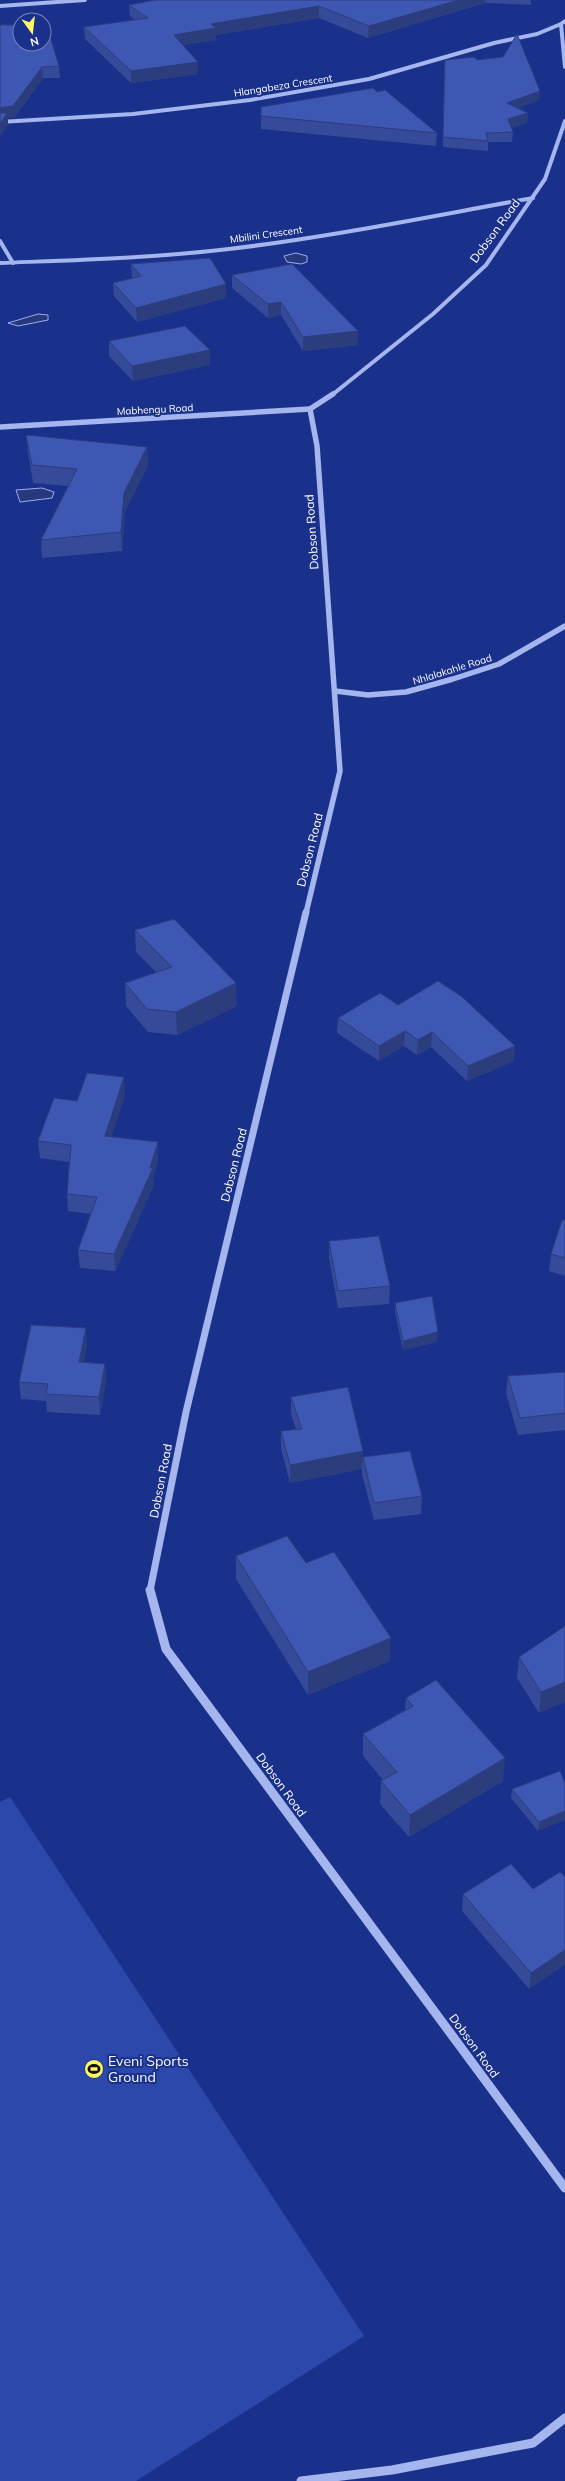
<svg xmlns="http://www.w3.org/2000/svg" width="565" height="2481" viewBox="0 0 565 2481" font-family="Mulish,sans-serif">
  <rect width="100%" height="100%" fill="#1a318c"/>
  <polygon fill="#2c48aa" points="10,1797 364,2336 136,2481 0,2481 0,1802"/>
  <g fill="#27387d" stroke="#98acf0">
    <polygon points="296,253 307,256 307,262 301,264 287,262 284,256"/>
    <polygon points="38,314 48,315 48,320 18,326 8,323"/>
    <polygon points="42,488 54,492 52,498 20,502 16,490"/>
  </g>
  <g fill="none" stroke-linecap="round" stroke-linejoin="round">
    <g stroke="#a5b5ee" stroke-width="4">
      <polyline points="0,6 85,0"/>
      <polyline points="565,21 561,24 565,67"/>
      <polyline points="0,122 133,114 250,100 369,79 494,43 537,34 561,24"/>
      <polyline points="0,241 13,263"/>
      <path d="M0,263c76,-3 153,-5 229,-14 102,-12 203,-33 304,-51"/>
      <polyline points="332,395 433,314 486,265 545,179 565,121"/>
    </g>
    <g stroke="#a5b5ee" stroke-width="5.5">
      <polyline points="0,427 310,409"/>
      <polyline points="335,691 368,695 406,692 453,679 499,664 565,626"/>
      <polyline points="306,913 340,771 317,446 310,409 333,394"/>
    </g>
    <polyline stroke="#a5b5ee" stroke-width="7" points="150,1591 186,1412 306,912"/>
    <g stroke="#a5b5ee" stroke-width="9">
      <polyline points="150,1590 166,1649 565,2188"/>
      <polyline points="301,2481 392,2470 533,2443 565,2418"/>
    </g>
  </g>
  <g fill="#354b99">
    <polygon points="155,0 531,0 531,5 485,3 368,38 319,18 216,35 216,40 183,45 198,74 131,83 85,39 84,27 135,20 130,16 129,5"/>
    <polygon points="48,24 49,33 59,66 60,78 43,78 14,118 8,118 8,125 0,136 0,25"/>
    <polygon points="503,57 539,100 517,108 528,113 527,123 511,128 513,132 512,142 488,142 488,151 443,147 444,69 477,60"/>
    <polygon points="377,92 437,133 436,146 261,129 261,107"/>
    <polygon points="131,264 226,284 226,298 137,322 114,296 113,283 132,278"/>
    <polygon points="232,275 358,345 303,351 281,315 268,318 232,288"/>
    <polygon points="109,341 210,350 210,365 133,381 109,356"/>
    <polygon points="26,435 147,447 148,465 125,511 122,551 42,558 41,540 68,486 33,483 28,453"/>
    <polygon points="135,930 237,1006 177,1035 148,1032 126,1006 125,983 156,972 136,952"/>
    <polygon points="398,1005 514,1061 467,1081 431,1047 417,1055 404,1046 379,1061 337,1033 338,1018"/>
    <polygon points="125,1095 111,1137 158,1142 158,1160 153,1177 154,1185 115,1271 80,1268 78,1250 91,1214 68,1211 67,1194 69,1162 40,1158 38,1141 77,1101"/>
    <polygon points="565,1220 565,1276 549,1271 551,1254"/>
    <polygon points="329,1241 390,1286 389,1304 338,1308 329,1258"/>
    <polygon points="395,1303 437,1342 403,1350 395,1312"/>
    <polygon points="87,1345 84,1362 105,1364 106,1381 100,1415 47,1412 46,1401 21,1399 19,1382"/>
    <polygon points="565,1372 565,1430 518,1435 506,1393 508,1376"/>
    <polygon points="291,1397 363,1457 422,1496 421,1514 374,1520 362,1474 362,1469 290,1483 281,1448 281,1431 296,1429 291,1414"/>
    <polygon points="236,1556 306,1563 390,1661 308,1695 236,1579"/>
    <polygon points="565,1626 539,1713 517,1678 519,1657"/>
    <polygon points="406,1698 503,1781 409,1837 380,1804 381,1781 383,1780 363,1756 363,1734 405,1710"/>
    <polygon points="560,1771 538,1831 511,1798 512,1789"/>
    <polygon points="560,1872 529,1989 462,1911 463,1894 533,1889"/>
  </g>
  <g fill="#2b3d7d">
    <polygon points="459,0 485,0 485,3 368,38 369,26"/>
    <polygon points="319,6 319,18 216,35 216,40 174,47 174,35 211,24"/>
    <polygon points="198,62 198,74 131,83 131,71"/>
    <polygon points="42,67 43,78 14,118 8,118 8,125 0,136 0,108"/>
    <polygon points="540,91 539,100 506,113 507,103"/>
    <polygon points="528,113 527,123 508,129 508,119"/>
    <polygon points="226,284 226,298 137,322 136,308"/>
    <polygon points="281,302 281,315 268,318 268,304"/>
    <polygon points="358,331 358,345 303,351 303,337"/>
    <polygon points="210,350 210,365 133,381 132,366"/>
    <polygon points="147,447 148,465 125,511 122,551 121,532 124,493"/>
    <polygon points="236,983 237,1006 177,1035 176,1012"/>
    <polygon points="405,1031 404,1046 379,1061 379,1046"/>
    <polygon points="432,1032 431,1047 417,1055 418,1040"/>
    <polygon points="515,1046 514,1061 467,1081 468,1066"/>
    <polygon points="124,1077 125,1095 106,1154 105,1136"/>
    <polygon points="158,1142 158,1160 153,1177 154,1185 115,1271 114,1254 150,1168"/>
    <polygon points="86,1328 87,1345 81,1379 79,1362"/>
    <polygon points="438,1332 437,1342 403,1350 403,1341"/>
    <polygon points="105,1364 106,1381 100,1415 99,1397"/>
    <polygon points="363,1451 362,1469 290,1483 290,1465"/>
    <polygon points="391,1638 390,1661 308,1695 308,1672"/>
    <polygon points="565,1682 565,1702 539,1713 541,1692"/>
    <polygon points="505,1758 503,1781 409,1837 410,1815"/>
    <polygon points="565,1811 565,1820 538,1831 539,1822"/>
    <polygon points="565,1950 565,1965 529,1989 531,1973"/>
  </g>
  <g fill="#3e57b2" stroke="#2b3d7d">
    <polygon points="155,0 459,0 369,26 319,6 211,24 216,28 174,35 198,62 131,71 84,27 148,18 129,5"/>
    <polygon points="44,24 48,24 47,33 49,33 59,66 42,67 13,106 0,108 0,25 20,25 20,44 44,44"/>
    <polygon points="517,34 540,91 507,103 528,113 508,119 513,132 486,133 488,141 443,137 445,60 474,57 477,60 503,57"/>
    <polygon points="373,88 377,92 385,90 437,133 261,116 261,107"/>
    <polygon points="0,113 7,113 0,124"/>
    <polygon points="210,258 226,284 136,308 113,283 141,276 131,264"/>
    <polygon points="292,264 358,331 303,337 281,302 268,304 232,275"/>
    <polygon points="185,326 210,350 132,366 109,341"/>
    <polygon points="26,435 147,447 124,493 121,532 41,540 77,469 32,465"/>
    <polygon points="174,919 236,983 176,1012 147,1009 125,983 172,967 135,930"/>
    <polygon points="438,981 461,996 515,1046 468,1066 432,1032 418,1040 405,1031 379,1046 338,1018 380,993 398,1005"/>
    <polygon points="87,1073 124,1077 105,1136 158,1142 150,1168 153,1168 114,1254 78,1250 97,1197 67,1194 71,1145 38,1141 54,1098 77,1101"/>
    <polygon points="562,1220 565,1220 565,1258 551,1254"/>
    <polygon points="379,1236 390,1286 338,1291 329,1241"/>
    <polygon points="432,1296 438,1332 403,1341 395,1303"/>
    <polygon points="31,1325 86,1328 79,1362 105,1364 99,1397 46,1394 48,1384 19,1382"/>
    <polygon points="565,1372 565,1413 520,1418 508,1376"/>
    <polygon points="348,1387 363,1451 290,1465 281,1431 302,1429 291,1397"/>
    <polygon points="410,1451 422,1496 374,1503 363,1457"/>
    <polygon points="287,1536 306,1563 334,1552 391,1638 308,1672 236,1556"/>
    <polygon points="565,1626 565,1682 541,1692 519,1657"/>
    <polygon points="436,1680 505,1758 410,1815 381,1781 397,1772 363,1734 413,1706 406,1698"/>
    <polygon points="560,1771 565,1783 565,1811 539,1822 512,1789"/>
    <polygon points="511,1864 533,1889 560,1872 565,1877 565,1950 531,1973 463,1894"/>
  </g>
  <defs>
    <symbol id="stadium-disc" viewBox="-11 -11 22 22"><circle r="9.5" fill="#fff661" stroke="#1a318c"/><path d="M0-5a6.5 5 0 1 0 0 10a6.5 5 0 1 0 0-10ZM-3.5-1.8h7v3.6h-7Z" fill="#111"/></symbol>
  </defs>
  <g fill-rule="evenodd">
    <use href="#stadium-disc" x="83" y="2058" width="22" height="22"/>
  </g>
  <g text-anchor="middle" stroke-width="4" stroke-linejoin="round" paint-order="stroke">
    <g font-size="10" fill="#fff" stroke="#1a318c">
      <text transform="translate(283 85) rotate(-9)" y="4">Hlangabeza Crescent</text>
      <text transform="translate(266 234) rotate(-8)" y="4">Mbilini Crescent</text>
      <text transform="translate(155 409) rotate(-3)" y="4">Mabhengu Road</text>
      <text transform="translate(452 669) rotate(-17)" y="4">Nhlalakahle Road</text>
    </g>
    <g font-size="12" fill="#fff" stroke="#1a318c">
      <text transform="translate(495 231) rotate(-54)" y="4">Dobson Road</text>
      <text transform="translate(312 532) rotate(-94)" y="4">Dobson Road</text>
      <text transform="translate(310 850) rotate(-76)" y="4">Dobson Road</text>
      <text transform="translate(234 1165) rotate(-76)" y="4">Dobson Road</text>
      <text transform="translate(161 1481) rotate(-79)" y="4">Dobson Road</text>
      <text transform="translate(281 1785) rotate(54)" y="4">Dobson Road</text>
      <text transform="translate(474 2046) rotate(54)" y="4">Dobson Road</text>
    </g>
    <g font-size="14" fill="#fff" stroke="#1a318c" text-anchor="start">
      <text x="108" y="2066">Eveni Sports<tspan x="108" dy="16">Ground</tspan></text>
    </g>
  </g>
  <g transform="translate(32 32) rotate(165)"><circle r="19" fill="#1a318c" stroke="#7683ba"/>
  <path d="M0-3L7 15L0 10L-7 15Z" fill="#fff661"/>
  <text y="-6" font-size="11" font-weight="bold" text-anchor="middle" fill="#ffffff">N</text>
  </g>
</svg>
